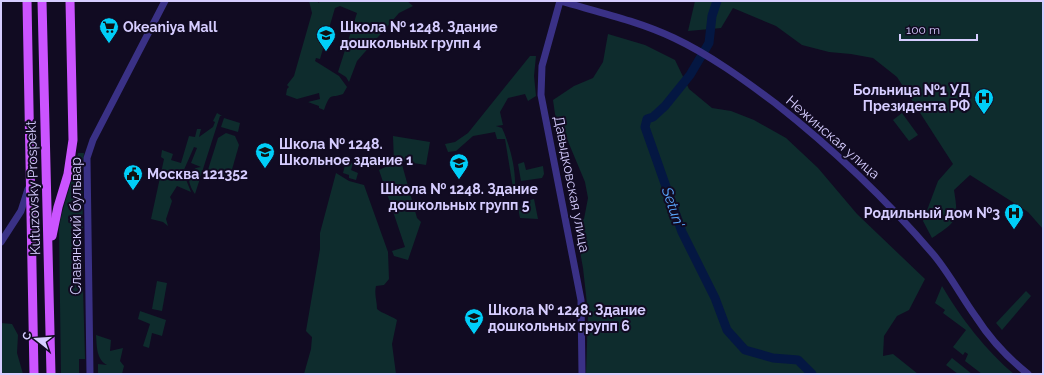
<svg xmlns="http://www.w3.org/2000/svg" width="1044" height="375" viewBox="0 0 1044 375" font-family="Raleway,sans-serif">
  <rect width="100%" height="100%" fill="#110b22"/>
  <g fill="#0e2c2d">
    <path d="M309,1h9v2l3,-2h86l6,5 -14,7 -42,48 -8,21 -3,-5 -8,-5 19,-59 -17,-7 -5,2 -15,51 -4,-1 -1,3 24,15 8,11 -4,7c-13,5 -12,-3 -19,16l-5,-2v-2l-11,-4 12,-3 -1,-6 -22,6 -11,-4 1,-6 2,-2 -2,-2 7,-9 18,-63z"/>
    <path d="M695,1h348v228l-15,-17 -58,-37 -16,15c5,31 3,31 -22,48l-9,-17 15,-40 15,-17 -56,-87 -24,-19 -22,-4 -22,-2 -27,-7 -26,-19 -43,-18 -12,20 -33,3z"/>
    <polygon points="608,34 645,45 675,60 689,89 712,108 731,111 754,120 786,138 818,168 857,214 925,279 909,310 897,316 884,336 883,356 893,354 918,374 586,374 588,313 583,268 575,224 584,219 588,198 585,182 567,139 556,121 553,100 574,86 593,78 603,62"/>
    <path d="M530,56h6l-2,20 2,20 -8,5 -3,-7 -17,4 -8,14 3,13 -7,1 6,2c8,17 16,47 12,66l-9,-55h-8l-2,-7 -22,4 -17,15 -8,1 -3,-8 10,-2 13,-9z"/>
    <path d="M217,113l5,3h-2l-25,78c-7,-10 -11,-25 6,-27l-10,-4 6,-15 -3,-1 -11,25 8,20 -14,-6 -7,11 2,4 -6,18 2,7 -5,-4 -12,-3 13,-60 -3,-2 1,-7 11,4 -2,6 10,3 8,-27 6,1 2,-8h4l-2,8 14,-10 2,-5 -2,-1z"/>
    <polygon points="902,113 918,135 909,141 893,120"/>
    <polygon points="224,118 240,123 238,132 221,127"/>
    <polygon points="226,133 235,136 239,145 229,180 207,173 218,138"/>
    <polygon points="393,136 430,142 426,165 401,161 417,218 421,222 408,260 394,256 392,251 405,247 379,170 394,163"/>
    <path d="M78,153h6l-2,20 1,55h-5v58l5,1 2,72h-6v15h-18l-2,-144c3,-26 15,-50 19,-77z"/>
    <polygon points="346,161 353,163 351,170 358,173 356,180 349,178 349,175 343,173"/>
    <polygon points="524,162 526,170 543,166 544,174 542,178 521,181 518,164"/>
    <path d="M336,173l13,8 15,4 24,67 1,27 -5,6 -8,1c-2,8 1,15 1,23 6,5 13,6 20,11l-5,24 4,30h-92l7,-25 1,-12 -6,-6 14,-82v-16z"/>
    <polygon points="534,199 538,219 520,218 518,208 528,206 527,201"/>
    <polygon points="157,281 167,283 162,311 152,309"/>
    <path d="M942,286c18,31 45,66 72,88h-32l-17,-13 3,-7 -3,-2 -2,3 -10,-8 13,-17 -23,-17 2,-3 -10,-7z"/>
    <polygon points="1026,291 1031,296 1002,330 996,323"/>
    <polygon points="140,311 166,320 162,336 152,333 149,348 143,346 150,324 138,319"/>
    <polygon points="1,323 12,324 18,335 17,353 23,374 1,374"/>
    <path d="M96,335l15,5 -1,11 13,-3 -3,13 4,5 -2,8h-24v-10l9,1c-11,-6 -10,-19 -11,-30z"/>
    <polygon points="952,358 972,374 958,374 946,365"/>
  </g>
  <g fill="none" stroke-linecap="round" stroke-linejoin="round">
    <polyline stroke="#041742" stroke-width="9" points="717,1 712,16 709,43 690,75 665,106 653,117 647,119 645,127 682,232 715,298 727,330 745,350 773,358 798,360 812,374"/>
    <g stroke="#3a3186" stroke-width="7">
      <path d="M560,1c38,11 78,20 114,37 36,17 69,41 101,65 57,45 110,95 158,151 16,19 28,42 43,63 14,22 32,41 52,57"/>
      <polyline points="560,1 542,66 541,95 581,300 582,374"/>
      <polyline points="1,242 21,211 28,189"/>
      <polyline points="90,374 87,158 93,140 165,1"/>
    </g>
    <g stroke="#cb54ff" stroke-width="9">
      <polyline points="27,1 34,374"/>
      <polyline points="42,1 51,374"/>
      <polyline points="52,236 58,207 68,174 73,140 70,1"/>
    </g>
  </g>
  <defs>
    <symbol id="supermarket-pin" viewBox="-11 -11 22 30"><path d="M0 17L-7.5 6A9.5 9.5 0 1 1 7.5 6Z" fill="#00cef8" stroke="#110b22"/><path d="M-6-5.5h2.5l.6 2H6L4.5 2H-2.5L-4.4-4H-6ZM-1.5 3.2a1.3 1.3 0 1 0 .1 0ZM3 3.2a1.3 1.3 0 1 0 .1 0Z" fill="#111"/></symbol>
    <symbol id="school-pin" viewBox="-11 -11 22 30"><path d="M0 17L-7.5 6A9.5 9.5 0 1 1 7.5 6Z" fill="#00cef8" stroke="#110b22"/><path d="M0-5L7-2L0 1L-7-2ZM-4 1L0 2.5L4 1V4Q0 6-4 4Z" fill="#111"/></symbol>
    <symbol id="hospital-pin" viewBox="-11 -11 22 30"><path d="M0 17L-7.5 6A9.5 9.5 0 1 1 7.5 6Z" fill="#00cef8" stroke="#110b22"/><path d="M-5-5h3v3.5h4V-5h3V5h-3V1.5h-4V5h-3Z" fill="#111"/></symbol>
    <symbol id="civic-pin" viewBox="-11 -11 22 30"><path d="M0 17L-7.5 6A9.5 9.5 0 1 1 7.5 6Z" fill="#00cef8" stroke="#110b22"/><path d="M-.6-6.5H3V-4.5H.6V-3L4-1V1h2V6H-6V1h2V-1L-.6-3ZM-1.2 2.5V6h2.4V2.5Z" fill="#111"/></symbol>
  </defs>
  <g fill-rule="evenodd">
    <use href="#supermarket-pin" x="98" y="16" width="22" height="30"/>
    <use href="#school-pin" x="315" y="24" width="22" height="30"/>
    <use href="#hospital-pin" x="973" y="87" width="22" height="30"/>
    <use href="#school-pin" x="254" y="141" width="22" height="30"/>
    <use href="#school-pin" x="448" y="152" width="22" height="30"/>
    <use href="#civic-pin" x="122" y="163" width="22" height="30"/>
    <use href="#hospital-pin" x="1003" y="202" width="22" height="30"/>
    <use href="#school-pin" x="463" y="307" width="22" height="30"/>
  </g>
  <g text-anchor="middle" stroke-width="4" stroke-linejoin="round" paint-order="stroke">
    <g font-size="14" font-weight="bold" fill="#d6cdff" stroke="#110b22" text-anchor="start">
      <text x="123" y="32">Okeaniya Mall</text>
      <text x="340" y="32">Школа № 1248. Здание<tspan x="340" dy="16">дошкольных групп 4</tspan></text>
      <text x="970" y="95" text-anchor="end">Больница №1 УД<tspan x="970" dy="16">Президента РФ</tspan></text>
      <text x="279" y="149">Школа № 1248.<tspan x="279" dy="16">Школьное здание 1</tspan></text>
      <text x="147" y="179">Москва 121352</text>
      <text x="459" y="194" text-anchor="middle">Школа № 1248. Здание<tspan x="459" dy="16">дошкольных групп 5</tspan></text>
      <text x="1000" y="218" text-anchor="end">Родильный дом №3</text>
      <text x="488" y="315">Школа № 1248. Здание<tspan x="488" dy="16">дошкольных групп 6</tspan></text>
    </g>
    <g font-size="14" fill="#d6cdff" stroke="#110b22">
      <text transform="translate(833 137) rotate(41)" y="5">Нежинская улица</text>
      <text transform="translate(572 184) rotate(79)" y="5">Давыдковская улица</text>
      <text transform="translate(33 188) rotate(-92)" y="5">Kutuzovsky Prospekt</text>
      <text transform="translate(76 226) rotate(-90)" y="5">Славянский бульвар</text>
    </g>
    <g font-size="15" font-style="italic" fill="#5ba8ff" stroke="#110b22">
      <text transform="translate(673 207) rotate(71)" y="5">Setun'</text>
    </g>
  </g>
  <rect width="1044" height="375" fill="none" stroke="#d6cdff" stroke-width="4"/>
  <g transform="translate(36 339) rotate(287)" stroke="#110b22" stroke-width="3" paint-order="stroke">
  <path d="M0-3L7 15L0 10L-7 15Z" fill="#d6cdff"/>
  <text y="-6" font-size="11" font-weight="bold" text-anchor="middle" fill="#d6cdff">С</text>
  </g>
  <path d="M900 34v6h77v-6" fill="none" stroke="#d6cdff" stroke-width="2"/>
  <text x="906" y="34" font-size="12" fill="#d6cdff" stroke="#110b22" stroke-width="3" paint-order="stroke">100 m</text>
</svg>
